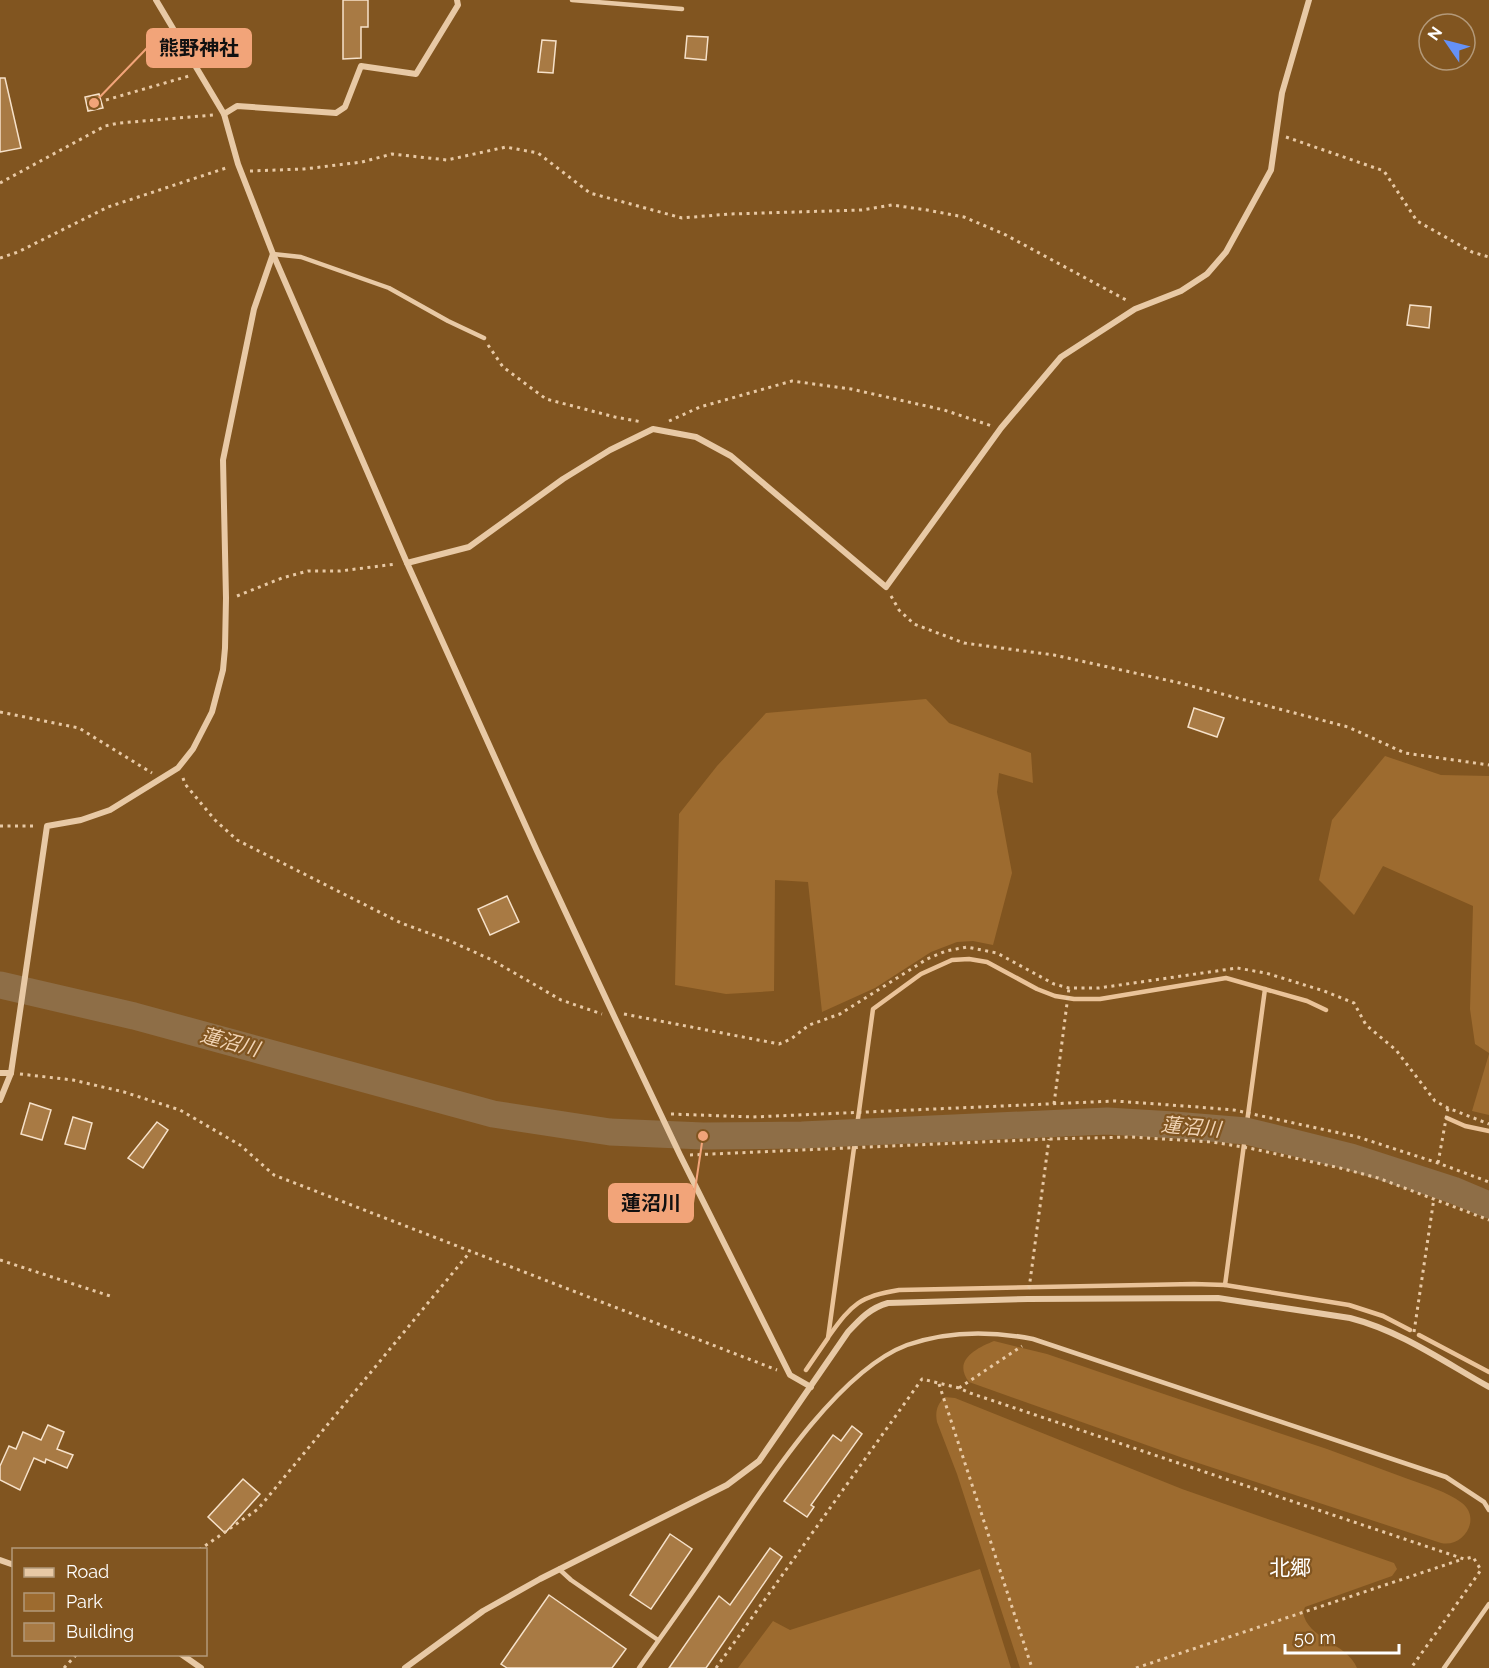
<svg xmlns="http://www.w3.org/2000/svg" width="1489" height="1668" viewBox="0 0 1489 1668" font-family="Raleway,'Noto Sans JP',sans-serif">
  <rect width="100%" height="100%" fill="#815520"/>
  <g fill="#9d6b2f">
    <polygon points="926,699 949,723 1031,753 1033,783 999,773 997,792 1012,873 993,945 973,941 957,942 931,952 875,988 822,1012 808,882 775,880 774,991 726,994 675,985 679,814 717,766 766,713"/>
    <polygon points="1385,756 1441,775 1489,776 1489,1053 1475,1044 1470,1009 1473,906 1383,866 1354,915 1319,880 1332,820"/>
    <polygon points="1489,1054 1489,1115 1472,1111"/>
    <path d="M994,1341l53,13c93,32 187,64 280,95 27,10 54,20 81,30 19,7 38,12 54,24 20,16 1,45 -21,40l-258,-85 -214,-76c-17,-22 8,-34 25,-41z"/>
    <path d="M945,1397l10,1 227,91 212,74 3,6 -5,7 -87,31 -2,5c4,27 44,31 54,56h-337l-63,-194 -20,-52c-2,-10 0,-18 8,-25z"/>
    <polygon points="980,1569 1011,1668 738,1668 773,1621 790,1630"/>
  </g>
  <g fill="none" stroke-linecap="round" stroke-linejoin="round">
    <g stroke="#eac399" stroke-width="4.5">
      <polyline points="1447,1118 1465,1126 1489,1131"/>
      <polyline points="1225,1285 1265,989"/>
      <polyline points="1419,1335 1489,1372"/>
      <path d="M829,1336c23,-32 31,-40 70,-46l295,-6 31,1 124,20 34,11 27,14"/>
      <polyline points="806,1370 828,1338 873,1009 921,974 952,960 969,959 987,962 1037,989 1055,996 1074,999 1100,999 1226,978 1307,1001 1326,1010"/>
    </g>
    <polyline stroke="#8e6e47" stroke-width="27" points="0,985 134,1016 493,1114 610,1132 703,1136 802,1135 1107,1121 1174,1125 1246,1131 1351,1157 1453,1190 1489,1205"/>
  </g>
  <g fill="#a87a44" stroke="#f6e1c9" stroke-width="1.5">
    <polygon points="343,0 368,0 368,27 361,27 361,58 343,59"/>
    <polygon points="687,36 708,37 706,60 685,58"/>
    <polygon points="542,40 556,41 553,73 538,72"/>
    <polygon points="0,78 5,78 21,148 0,152"/>
    <polygon points="99,94 103,108 88,111 85,97"/>
    <polygon points="1410,305 1431,307 1429,328 1407,325"/>
    <polygon points="1194,708 1224,718 1217,737 1188,727"/>
    <polygon points="507,896 519,922 490,935 478,909"/>
    <polygon points="30,1103 51,1110 42,1140 21,1134"/>
    <polygon points="73,1117 92,1123 85,1149 65,1144"/>
    <polygon points="157,1122 168,1130 143,1168 128,1158"/>
    <polygon points="48,1425 64,1432 57,1449 73,1455 67,1468 46,1459 45,1463 34,1458 20,1490 0,1480 0,1466 9,1446 16,1449 23,1432 41,1440"/>
    <polygon points="852,1426 862,1434 811,1505 814,1507 807,1517 784,1501 833,1435 841,1441"/>
    <polygon points="243,1479 260,1494 225,1533 208,1517"/>
    <polygon points="670,1534 692,1549 651,1609 630,1595"/>
    <polygon points="770,1548 782,1557 706,1668 669,1668 719,1596 730,1605"/>
    <polygon points="549,1595 626,1649 612,1668 507,1668 501,1664"/>
  </g>
  <g fill="none" stroke-linecap="round" stroke-linejoin="round">
    <g stroke="#e8c9a5" stroke-width="3" stroke-dasharray="3 4.5" stroke-linecap="butt">
      <polyline points="106,100 189,76"/>
      <polyline points="1286,137 1384,171 1417,221 1472,252 1489,257"/>
      <polyline points="250,171 304,169 362,162 392,154 447,160 506,147 538,153 590,193 682,218 730,214 862,210 892,205 927,210 964,217 1004,234 1128,301"/>
      <polyline points="0,183 105,126 119,123 214,115"/>
      <polyline points="0,258 18,252 108,207 229,167"/>
      <polyline points="488,345 503,367 546,399 615,417 642,422"/>
      <polyline points="669,421 700,407 792,381 851,389 944,410 992,426"/>
      <polyline points="237,596 282,578 308,571 340,571 396,564"/>
      <polyline points="891,596 899,610 914,624 964,643 1054,655 1180,683 1348,727 1405,753 1489,765"/>
      <polyline points="0,712 79,728 152,773"/>
      <polyline points="183,778 185,784 215,820 237,840 401,923 450,941 492,960 561,1000 602,1014"/>
      <polyline points="0,826 37,826"/>
      <polyline points="624,1014 779,1044 791,1039 809,1025 840,1014 927,959 946,951 967,947 997,953 1054,984 1069,988 1099,988 1237,968 1266,973 1324,991 1354,1003 1366,1025 1396,1050 1435,1101 1448,1108 1489,1124"/>
      <polyline points="20,1074 73,1080 124,1092 180,1110 240,1145 274,1175 777,1370"/>
      <polyline points="1054,1104 1069,988"/>
      <polyline points="671,1114 753,1117 1115,1101 1198,1107 1234,1110 1358,1137 1438,1163 1489,1182"/>
      <polyline points="690,1155 1049,1139 1131,1137 1212,1142 1249,1148 1340,1168 1378,1178 1489,1220"/>
      <polyline points="1438,1163 1448,1108"/>
      <polyline points="0,1260 110,1296"/>
      <polyline points="1029,1289 1049,1139"/>
      <polyline points="1414,1332 1434,1198"/>
      <polyline points="939,1384 1032,1668"/>
      <polyline points="959,1388 1022,1346"/>
      <polyline points="199,1550 258,1509 470,1252"/>
      <polyline points="64,1668 77,1654"/>
      <polyline points="716,1668 922,1379 959,1388 970,1393 1464,1559 1473,1557 1481,1570 1411,1668"/>
      <polyline points="1136,1668 1463,1559"/>
    </g>
    <g stroke="#e8c9a5" stroke-width="4.5">
      <polyline points="572,0 682,9"/>
      <polyline points="273,254 301,257 389,288 448,321 484,338"/>
      <polyline points="559,1569 571,1580 658,1640"/>
      <path d="M639,1668c26,-37 53,-74 78,-112 43,-63 118,-184 190,-211 40,-14 85,-14 126,-6l413,138 38,25 5,8"/>
      <polyline points="1444,1668 1489,1604"/>
    </g>
    <g stroke="#e8c9a5" stroke-width="6">
      <polyline points="156,0 224,114 238,164 273,254 407,563 537,851 615,1018 680,1155 790,1375 811,1387"/>
      <polyline points="224,114 237,106 336,113 345,107 361,66 416,74 458,5 457,0"/>
      <polyline points="407,563 469,547 563,479 610,450 653,429 696,437 731,456 886,587 1001,428 1061,357 1135,309 1181,291 1207,274 1226,252 1271,170 1282,93 1309,0"/>
      <polyline points="0,1073 11,1073"/>
      <polyline points="0,1100 11,1073 47,826 81,820 110,810 178,768 193,749 212,712 223,670 225,648 226,598 223,460 254,309 273,254"/>
      <polyline points="0,1560 14,1565"/>
      <polyline points="181,1654 201,1668"/>
      <path d="M405,1668l78,-57 57,-32 187,-94 32,-24 89,-129c12,-13 22,-24 40,-29l140,-4 190,-1 132,20c51,13 94,44 139,69"/>
    </g>
  </g>
  <g text-anchor="middle" stroke-width="4.5" stroke-linejoin="round" paint-order="stroke">
    <g font-size="20" font-style="italic" fill="#f1d4b5" stroke="#815520">
      <text transform="translate(230 1042) rotate(15)" y="7">蓮沼川</text>
      <text transform="translate(1191 1127) rotate(5)" y="7">蓮沼川</text>
    </g>
    <g font-size="21" fill="#fff" stroke="#815520">
      <text x="1290" y="1575">北郷</text>
    </g>
  </g>
  <path fill="none" stroke="#f2a479" stroke-width="2" d="M94 103L147 48M703 1136L693 1203"/>
  <g fill="#f2a479" stroke="#815520" stroke-width="2">
    <circle cx="94" cy="103" r="6"/>
    <circle cx="703" cy="1136" r="6"/>
  </g>
  <g fill="#f2a479" stroke="#f2a479" stroke-width="2">
    <rect x="147" y="29" width="104" height="38" rx="6"/>
    <rect x="609" y="1184" width="84" height="38" rx="6"/>
  </g>
  <g font-size="20" text-anchor="middle" font-weight="bold" fill="#111">
    <text x="199" y="55">熊野神社</text>
    <text x="651" y="1210">蓮沼川</text>
  </g>
  <rect x="12" y="1548" width="195" height="108" fill="#815520" stroke="#b39979" stroke-width="1.5"/>
  <rect x="24" y="1568" width="30" height="9" fill="#e8c9a5" stroke="#b39979" stroke-width="1.5"/>
  <text x="66" y="1578" font-size="18" fill="#ffffff">Road</text>
  <rect x="24" y="1593" width="30" height="18" fill="#9d6b2f" stroke="#b39979" stroke-width="1.5"/>
  <text x="66" y="1608" font-size="18" fill="#ffffff">Park</text>
  <rect x="24" y="1623" width="30" height="18" fill="#a87a44" stroke="#b39979" stroke-width="1.5"/>
  <text x="66" y="1638" font-size="18" fill="#ffffff">Building</text>
  <g transform="translate(1447 42) rotate(305)"><circle r="28" fill="#815520" stroke="#b39979" stroke-width="1.5"/>
  <path d="M0-4.5L10 22L0 15L-10 22Z" fill="#6591f6"/>
  <text y="-9" font-size="16" font-weight="bold" text-anchor="middle" fill="#ffffff">N</text>
  </g>
  <path d="M1285 1644v9h114v-9" fill="none" stroke="#ffffff" stroke-width="3"/>
  <text x="1294" y="1644" font-size="18" fill="#ffffff" stroke="#815520" stroke-width="4.5" paint-order="stroke">50 m</text>
</svg>
